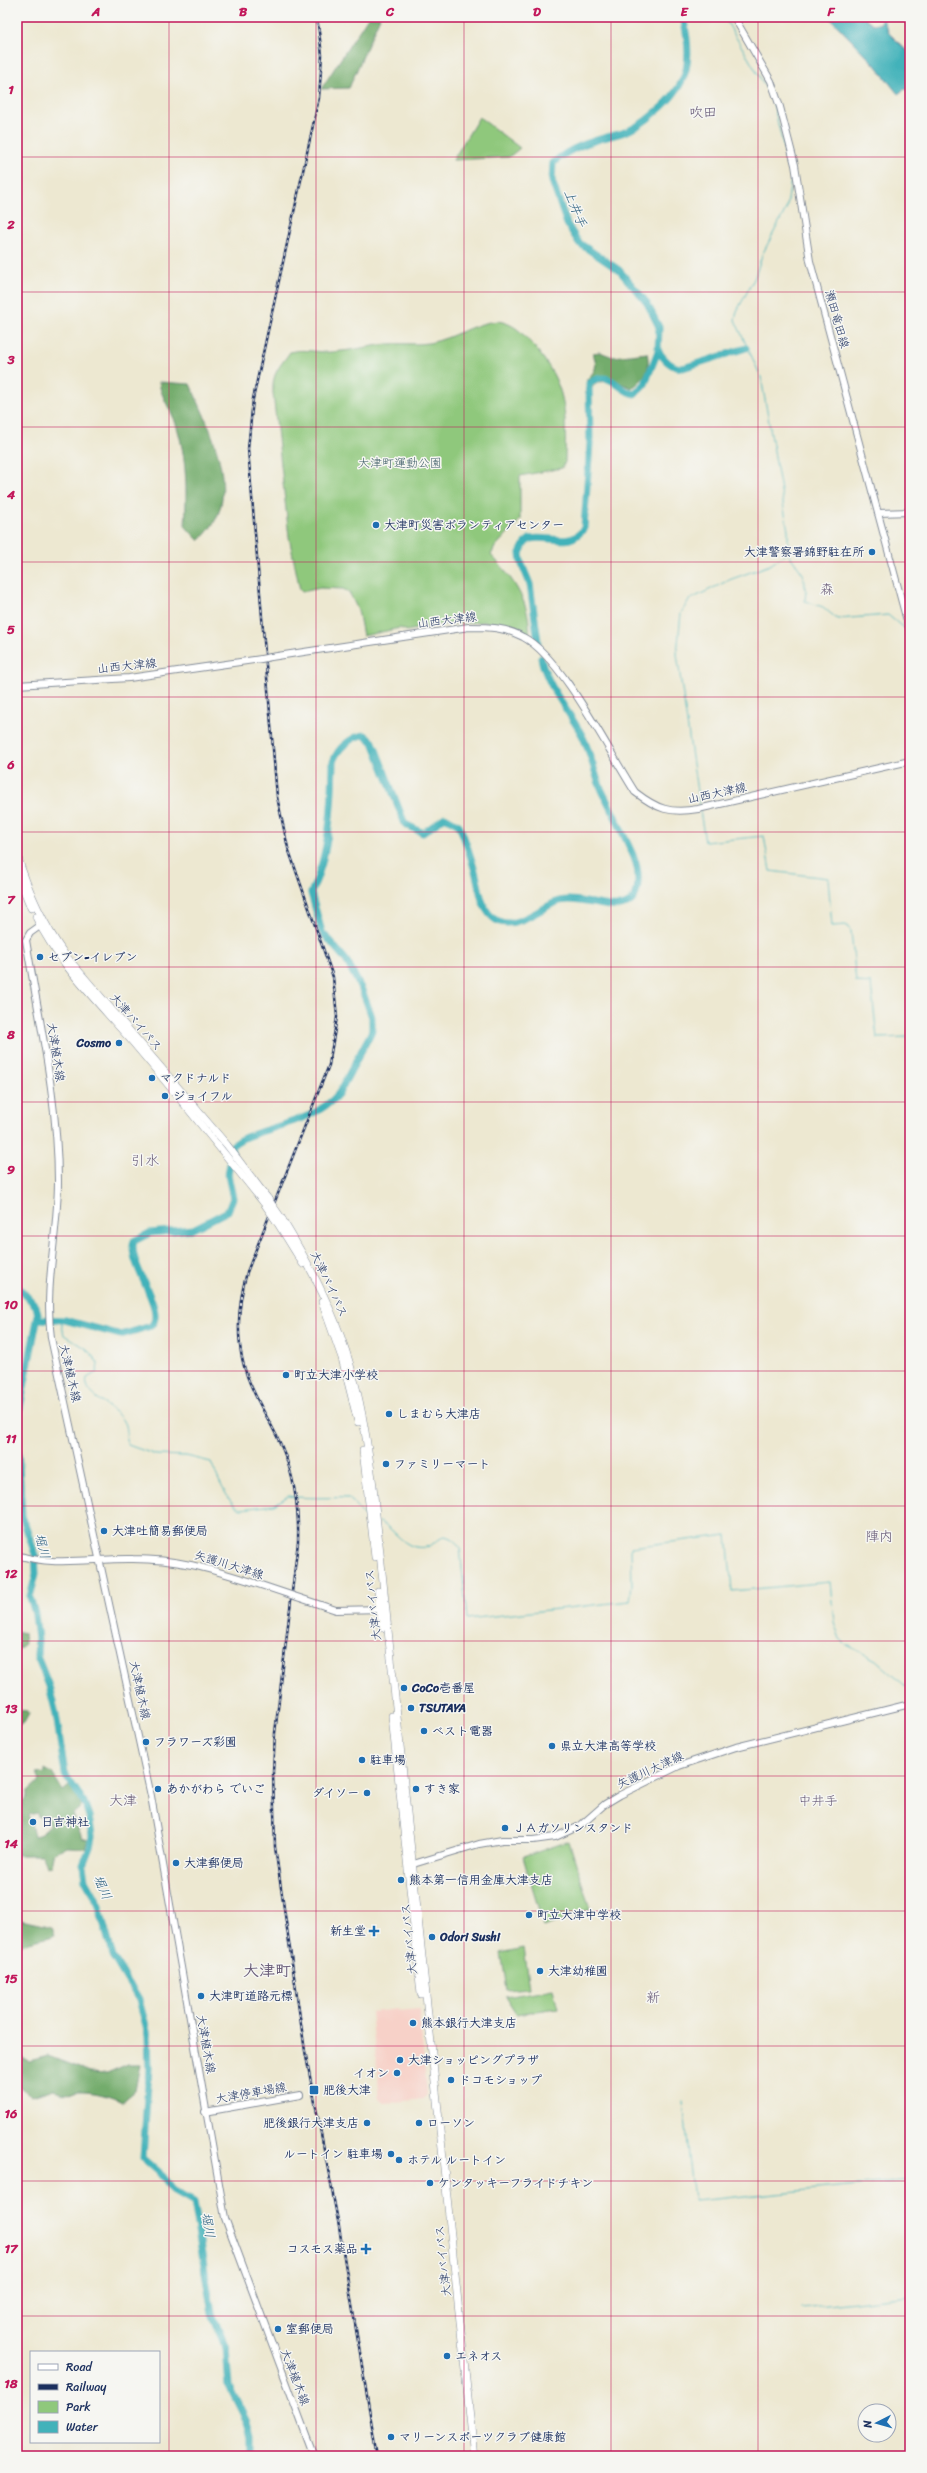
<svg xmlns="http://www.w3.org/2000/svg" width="927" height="2473" viewBox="0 0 927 2473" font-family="Sriracha,'Klee One',sans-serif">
  <rect width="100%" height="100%" fill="#f6f6f2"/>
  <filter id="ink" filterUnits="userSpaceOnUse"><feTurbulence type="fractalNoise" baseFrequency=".025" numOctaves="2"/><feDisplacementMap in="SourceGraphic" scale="8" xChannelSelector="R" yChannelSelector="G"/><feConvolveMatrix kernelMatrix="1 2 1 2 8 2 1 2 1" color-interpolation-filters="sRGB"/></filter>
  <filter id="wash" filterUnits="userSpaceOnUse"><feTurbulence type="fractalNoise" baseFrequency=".012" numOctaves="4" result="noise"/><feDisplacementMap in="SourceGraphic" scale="16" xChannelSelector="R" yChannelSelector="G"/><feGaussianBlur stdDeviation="0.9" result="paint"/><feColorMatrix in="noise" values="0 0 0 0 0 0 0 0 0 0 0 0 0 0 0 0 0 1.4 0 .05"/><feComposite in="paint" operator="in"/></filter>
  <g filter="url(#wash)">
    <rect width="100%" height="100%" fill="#ede8d1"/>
    <polygon fill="#f7d1c8" points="398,2009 398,2011 419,2009 427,2094 424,2099 385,2103 380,2099 371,2012"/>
    <g fill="#8fc87c" stroke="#557c6d">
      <polygon points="479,117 520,148 509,157 453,160"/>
      <path d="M498,321c17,3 23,11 34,23 36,42 34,66 33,118l-3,6 -42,8v44l-25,27 -4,8c21,22 41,49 38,81l-16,-8 -28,-6 -51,3 -27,6 -7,-3 -37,8 -5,-26 -9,-18 -6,-3 -23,-1 -18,4 -2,-2 -11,-53 -16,-144c-1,-21 6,-25 17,-41 13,-4 29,1 42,0 19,-1 36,-6 55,-8 14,-1 28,1 42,-1 26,-5 43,-20 69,-22z"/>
      <polygon points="569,1841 590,1909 544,1927 523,1857"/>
      <polygon points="523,1948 529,1988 507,1990 501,1953"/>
      <polygon points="553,1989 558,2008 516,2014 505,1997"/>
    </g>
    <g fill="#73ac6c" stroke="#476e65" fill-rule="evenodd">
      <polygon points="368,17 380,17 349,88 321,89"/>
      <path d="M600,352l13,5 34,-4c4,16 -2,26 -15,35l-17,-7 -18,1 -11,12 1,-15c10,-9 10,-13 6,-26z"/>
      <path d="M159,382l31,2c18,39 50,104 21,143 -3,5 -8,9 -12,14l-14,-15c2,-35 2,-68 -9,-102 -5,-15 -15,-26 -17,-42z"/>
      <polygon points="17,1631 24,1633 25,1644 17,1650"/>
      <polygon points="17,1710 28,1711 29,1714 24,1723 17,1727"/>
      <path d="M45,1769l7,4 11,18 6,-5 8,9 5,11 -9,8 9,24 6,2 -3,8 -18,-1 -13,5 -3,14 -5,1 -4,-12h-25v-57l6,3 4,-4v-5l12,-11 -3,-7 9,-1zM37,1813l1,4 8,-2 3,10 -7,9 -8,2 -5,-21z"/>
      <path d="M17,1919l35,8 3,8c-13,6 -27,4 -38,14z"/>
      <path d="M17,2056l12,5 19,-5 42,16 17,1 21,-9h12l-5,27 -13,11c-12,-6 -27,-10 -40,-10 -11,0 -18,3 -28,-3l-22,7 -15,-11z"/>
    </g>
    <polygon fill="#42b2ba" stroke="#2e708c" points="829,17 864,17 874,25 881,23 882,17 889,33 910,54 910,92 905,89 898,94 875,65"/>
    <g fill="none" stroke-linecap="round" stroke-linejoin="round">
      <g stroke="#42b2ba" stroke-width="1">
        <polyline points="724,17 772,98 791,179 787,207 762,255 755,277 737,311 735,320 761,377 788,531 788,553 803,574 806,591 805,601 823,607 837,619 888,615 901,626 906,627"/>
        <polyline points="699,805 677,654 681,613 689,600 729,580 770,565 788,553"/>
        <polyline points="700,810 705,842 764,836 770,871 828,878 832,926 846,925 851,931 856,982 871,983 877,1038 909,1037 910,1050"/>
        <path d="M61,1320l3,15 23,14 11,14 -1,9 -10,6c-5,17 28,29 36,43 4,6 3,17 5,24l28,10 30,1 25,6c5,12 17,43 30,47l33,-4 14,-9c20,3 40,1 61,2l18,21"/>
        <path d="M379,1522c18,7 24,29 47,25 6,-1 12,-8 19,-11l8,3 7,9 7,71 163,-18 2,-16 -1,-38 96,-12 5,56 98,-9 4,40 6,17 7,6 29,15 34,30"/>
        <polyline points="683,2101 694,2201 910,2180"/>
        <polyline points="801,2308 910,2296"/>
      </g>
      <g stroke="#42b2ba" stroke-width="7">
        <path d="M683,17c10,42 7,67 -27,95 -10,9 -21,17 -34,21 -25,7 -49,12 -69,30l-1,18 15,43 12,19 40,27 28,33 12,24 -1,24c7,9 13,17 25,17l63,-20"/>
        <path d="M538,641l-8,-57 -9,-22 -1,-9 5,-10 5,-4c20,-4 41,10 54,-11l6,-85 -1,-60c24,-15 28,9 46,11l10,-10 13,-33"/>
        <polyline points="17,1286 36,1306 38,1315 19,1413 18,1450 22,1516 35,1554 36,1574 30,1597 35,1614 38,1639 37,1656 49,1686 56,1714 65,1774 84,1802 89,1816 92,1836 90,1847 83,1865 85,1880 98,1903 113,1957 139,2000 145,2022 148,2036 149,2068 143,2158 158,2171 172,2190 193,2202 212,2313 226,2348 229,2386 247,2422 251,2436 251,2456"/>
        <path d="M37,1319l28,1 56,15 30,-9c17,-15 -25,-63 -17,-85l16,-8 43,-4 35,-18 5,-13 -5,-23 5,-30c8,-8 17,-9 27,-13 27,-9 60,-15 79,-39l33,-62v-14l-10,-27 -16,-30 -24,-28 -11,-39c19,-40 21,-87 22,-131 4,-13 18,-26 32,-27l8,7 32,82 18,9 22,-16 14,8c6,14 11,29 15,43 6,17 5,41 22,52 17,11 44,-11 58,-17 29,-14 86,30 84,-27 0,-17 -13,-36 -19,-51 -7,-15 -15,-29 -21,-44 -5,-15 -9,-32 -16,-46 -14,-25 -35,-49 -41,-77"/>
      </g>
    </g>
  </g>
  <g filter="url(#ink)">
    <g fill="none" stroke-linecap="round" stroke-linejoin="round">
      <defs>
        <g id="major">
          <polyline points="734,17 771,81 780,107 795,165 810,261 910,632"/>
          <polyline points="878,513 910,512"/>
          <path d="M271,657l198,-30c19,0 36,0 54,10 39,20 86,115 112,155 22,17 35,22 63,17l212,-48"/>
          <polyline points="17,685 129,678 261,659"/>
          <path d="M44,923l-14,10 -4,7c13,80 32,160 32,241 0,53 -14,104 -7,157l100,458 74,422 89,238"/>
          <path d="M17,1555c37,12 77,3 116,4 44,0 74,9 116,22"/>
          <polyline points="336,1610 384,1609"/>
          <polyline points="410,1865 479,1844 502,1840 533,1840 555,1837 580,1826 605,1804 620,1795 679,1766 736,1747 910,1704"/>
          <polyline points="205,2112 300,2095"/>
        </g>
        <g id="highway">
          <path d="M17,855c11,36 26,69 48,100l162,190 41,54"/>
          <polyline points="17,873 31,908"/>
          <path d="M36,917c22,46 61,84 94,122 46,54 90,109 134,164"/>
          <path d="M282,1219c30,49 57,101 71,157 10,36 15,73 20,110l101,970"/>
          <polyline points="277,1222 303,1264"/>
          <polyline points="322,1302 342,1358 358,1422"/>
          <polyline points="363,1450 375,1557"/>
          <polyline points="378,1591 382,1628"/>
          <polyline points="392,1716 421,1994"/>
        </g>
      </defs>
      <use href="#major" stroke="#848c98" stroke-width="8"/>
      <use href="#highway" stroke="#848c98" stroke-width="8"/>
      <use href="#major" stroke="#fff" stroke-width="6"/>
      <use href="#highway" stroke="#fff" stroke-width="7"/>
      <defs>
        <path id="rail" d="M317,17l5,38 -3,43 -66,301 -5,50 29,348 11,51 45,129 4,40 -8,48 -82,207c-11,39 -12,81 6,118 9,21 22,39 30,60 12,29 16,60 15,92l-23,191 -2,39 2,75 30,204 33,170 39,235"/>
      </defs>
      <use href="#rail" stroke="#1b2f5e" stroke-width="2.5"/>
      <use href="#rail" stroke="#f6f6f2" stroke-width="1" stroke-dasharray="3" stroke-linecap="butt"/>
      <defs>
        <g id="major-bridge">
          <polyline points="261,659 271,657"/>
          <polyline points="249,1581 336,1610"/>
        </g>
        <g id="highway-bridge">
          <polyline points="268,1199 282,1219"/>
          <polyline points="264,1203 277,1222"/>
        </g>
      </defs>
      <use href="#major-bridge" stroke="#848c98" stroke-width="8" stroke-linecap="butt"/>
      <use href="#highway-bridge" stroke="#848c98" stroke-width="8" stroke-linecap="butt"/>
      <use href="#major-bridge" stroke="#fff" stroke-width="6"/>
      <use href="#highway-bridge" stroke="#fff" stroke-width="7"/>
    </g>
  </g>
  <path fill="none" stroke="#c2185b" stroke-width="1" stroke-opacity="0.55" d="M169,17v2439M316,17v2439M464,17v2439M611,17v2439M758,17v2439M17,157h893M17,292h893M17,427h893M17,562h893M17,697h893M17,832h893M17,967h893M17,1102h893M17,1236h893M17,1371h893M17,1506h893M17,1641h893M17,1776h893M17,1911h893M17,2046h893M17,2181h893M17,2316h893"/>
  <g fill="#1f6fb2" stroke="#f6f6f2" stroke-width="1.5">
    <circle cx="376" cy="525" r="4"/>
    <circle cx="872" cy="552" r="4"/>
    <circle cx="40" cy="957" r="4"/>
    <circle cx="119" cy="1043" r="4"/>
    <circle cx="152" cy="1078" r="4"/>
    <circle cx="165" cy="1096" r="4"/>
    <circle cx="286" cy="1375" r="4"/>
    <circle cx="389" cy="1414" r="4"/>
    <circle cx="386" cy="1464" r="4"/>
    <circle cx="104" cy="1531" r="4"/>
    <circle cx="404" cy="1688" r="4"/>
    <circle cx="411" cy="1708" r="4"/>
    <circle cx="424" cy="1731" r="4"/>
    <circle cx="146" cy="1742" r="4"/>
    <circle cx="552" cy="1746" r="4"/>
    <circle cx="362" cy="1760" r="4"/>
    <circle cx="158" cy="1789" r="4"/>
    <circle cx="416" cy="1789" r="4"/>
    <circle cx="367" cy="1793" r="4"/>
    <circle cx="33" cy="1822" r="4"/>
    <circle cx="505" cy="1828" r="4"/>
    <circle cx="176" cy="1863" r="4"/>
    <circle cx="401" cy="1880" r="4"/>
    <circle cx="529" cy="1915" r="4"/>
    <path d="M372 1925h4v4h4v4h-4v4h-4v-4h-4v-4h4z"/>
    <circle cx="432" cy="1937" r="4"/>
    <circle cx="540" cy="1971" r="4"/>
    <circle cx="201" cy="1996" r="4"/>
    <circle cx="413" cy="2023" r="4"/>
    <circle cx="400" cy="2060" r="4"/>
    <circle cx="397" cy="2073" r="4"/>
    <circle cx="451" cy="2080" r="4"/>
    <rect x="309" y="2085" width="10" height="10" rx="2"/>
    <circle cx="367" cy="2123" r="4"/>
    <circle cx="419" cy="2123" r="4"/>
    <circle cx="391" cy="2154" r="4"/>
    <circle cx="399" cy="2160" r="4"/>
    <circle cx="430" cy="2183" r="4"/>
    <path d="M364 2243h4v4h4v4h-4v4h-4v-4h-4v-4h4z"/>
    <circle cx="278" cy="2329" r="4"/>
    <circle cx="447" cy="2356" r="4"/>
    <circle cx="391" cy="2437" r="4"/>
  </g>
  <g text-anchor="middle" stroke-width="3" stroke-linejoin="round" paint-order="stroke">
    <g font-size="12" fill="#1b2f5e" stroke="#f6f6f2">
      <text transform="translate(837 319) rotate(74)" y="4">瀬田竜田線</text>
      <text transform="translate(447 620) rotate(-7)" y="4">山西大津線</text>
      <text transform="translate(127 666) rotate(-6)" y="4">山西大津線</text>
      <text transform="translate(717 793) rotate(-12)" y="4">山西大津線</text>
      <text transform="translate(136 1022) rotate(49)" y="4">大津バイパス</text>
      <text transform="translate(56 1052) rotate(81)" y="4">大津植木線</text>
      <text transform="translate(329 1284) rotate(65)" y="4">大津バイパス</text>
      <text transform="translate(70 1373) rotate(77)" y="4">大津植木線</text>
      <text transform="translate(229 1565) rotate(17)" y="4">矢護川大津線</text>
      <text transform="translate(373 1605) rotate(-96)" y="4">大津バイパス</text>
      <text transform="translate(140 1690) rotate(78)" y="4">大津植木線</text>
      <text transform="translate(650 1770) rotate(-25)" y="4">矢護川大津線</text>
      <text transform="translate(409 1939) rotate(-96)" y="4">大津バイパス</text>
      <text transform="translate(206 2044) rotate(80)" y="4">大津植木線</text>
      <text transform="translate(251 2093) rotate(-10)" y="4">大津停車場線</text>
      <text transform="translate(443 2261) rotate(-96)" y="4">大津バイパス</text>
      <text transform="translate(295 2377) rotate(69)" y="4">大津植木線</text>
    </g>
    <g font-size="12" fill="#3e5d67" stroke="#f6f6f2">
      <text x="400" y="467">大津町運動公園</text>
    </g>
    <g font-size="12" font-weight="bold" fill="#1b2f5e" stroke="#f6f6f2" text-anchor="start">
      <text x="384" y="529">大津町災害ボランティアセンター</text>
      <text x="864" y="556" text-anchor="end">大津警察署錦野駐在所</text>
      <text x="48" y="961">セブン-イレブン</text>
      <text x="111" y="1047" text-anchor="end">Cosmo</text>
      <text x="160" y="1082">マクドナルド</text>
      <text x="173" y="1100">ジョイフル</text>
      <text x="294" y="1379">町立大津小学校</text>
      <text x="397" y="1418">しまむら大津店</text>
      <text x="394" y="1468">ファミリーマート</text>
      <text x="112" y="1535">大津吐簡易郵便局</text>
      <text x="412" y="1692">CoCo壱番屋</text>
      <text x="419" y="1712">TSUTAYA</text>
      <text x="432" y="1735">ベスト電器</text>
      <text x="154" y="1746">フラワーズ彩園</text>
      <text x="560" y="1750">県立大津高等学校</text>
      <text x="370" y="1764">駐車場</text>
      <text x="166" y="1793">あかがわら でいご</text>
      <text x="424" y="1793">すき家</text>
      <text x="359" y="1797" text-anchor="end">ダイソー</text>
      <text x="41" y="1826">日吉神社</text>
      <text x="513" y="1832">ＪＡガソリンスタンド</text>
      <text x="184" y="1867">大津郵便局</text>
      <text x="409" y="1884">熊本第一信用金庫大津支店</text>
      <text x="537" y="1919">町立大津中学校</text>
      <text x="366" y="1935" text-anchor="end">新生堂</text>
      <text x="440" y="1941">Odori Sushi</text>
      <text x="548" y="1975">大津幼稚園</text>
      <text x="209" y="2000">大津町道路元標</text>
      <text x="421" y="2027">熊本銀行大津支店</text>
      <text x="408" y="2064">大津ショッピングプラザ</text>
      <text x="389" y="2077" text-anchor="end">イオン</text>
      <text x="459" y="2084">ドコモショップ</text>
      <text x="323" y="2094">肥後大津</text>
      <text x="359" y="2127" text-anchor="end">肥後銀行大津支店</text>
      <text x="427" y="2127">ローソン</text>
      <text x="383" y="2158" text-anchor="end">ルートイン 駐車場</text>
      <text x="407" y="2164">ホテル ルートイン</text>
      <text x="438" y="2187">ケンタッキーフライドチキン</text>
      <text x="358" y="2253" text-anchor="end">コスモス薬品</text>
      <text x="286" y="2333">室郵便局</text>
      <text x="455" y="2360">エネオス</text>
      <text x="399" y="2441">マリーンスポーツクラブ健康館</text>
    </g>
    <g font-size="13" font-style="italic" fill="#295d7e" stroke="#f6f6f2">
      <text transform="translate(576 208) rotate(68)" y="5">上井手</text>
      <text transform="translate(43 1546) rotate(76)" y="5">堀川</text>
      <text transform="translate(103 1887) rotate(66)" y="5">堀川</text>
      <text transform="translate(209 2225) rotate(81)" y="5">堀川</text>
    </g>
    <g font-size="13" fill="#675a77" stroke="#f6f6f2">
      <text x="818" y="1805">中井手</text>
    </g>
    <g font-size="14" fill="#675a77" stroke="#f6f6f2">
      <text x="703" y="117">吹田</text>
      <text x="827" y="594">森</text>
      <text x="145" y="1165">引水</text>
      <text x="879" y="1541">陣内</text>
      <text x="123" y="1805">大津</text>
      <text x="653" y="2002">新</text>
    </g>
    <g font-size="16" font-weight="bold" fill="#675a77" stroke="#f6f6f2">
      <text x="267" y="1976">大津町</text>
    </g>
  </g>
  <rect width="927" height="2473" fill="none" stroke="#f6f6f2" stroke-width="44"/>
  <rect x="30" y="2351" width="130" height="92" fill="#f6f6f2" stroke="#9ea6b7"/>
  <rect x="38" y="2364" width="20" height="6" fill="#ffffff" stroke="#9ea6b7"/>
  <text x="66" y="2371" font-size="12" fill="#1b2f5e">Road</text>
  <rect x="38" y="2384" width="20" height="6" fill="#1b2f5e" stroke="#9ea6b7"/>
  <text x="66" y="2391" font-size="12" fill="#1b2f5e">Railway</text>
  <rect x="38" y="2401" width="20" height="12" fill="#8fc87c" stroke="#9ea6b7"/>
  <text x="66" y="2411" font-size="12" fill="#1b2f5e">Park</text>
  <rect x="38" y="2421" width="20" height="12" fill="#42b2ba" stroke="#9ea6b7"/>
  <text x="66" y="2431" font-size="12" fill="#1b2f5e">Water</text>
  <g transform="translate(877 2423) rotate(264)"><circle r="19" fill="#f6f6f2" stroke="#9ea6b7"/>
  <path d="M0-3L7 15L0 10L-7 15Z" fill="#1f6fb2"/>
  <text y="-6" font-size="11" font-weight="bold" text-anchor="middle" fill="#1b2f5e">N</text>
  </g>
  <rect x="22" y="22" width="883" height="2429" fill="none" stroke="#c2185b" stroke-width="1.5"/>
  <g font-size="13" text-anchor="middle" font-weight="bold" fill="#c2185b">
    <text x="96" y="16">A</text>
    <text x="243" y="16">B</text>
    <text x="390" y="16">C</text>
    <text x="537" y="16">D</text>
    <text x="684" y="16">E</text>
    <text x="831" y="16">F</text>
    <text x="11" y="94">1</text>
    <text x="11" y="229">2</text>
    <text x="11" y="364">3</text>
    <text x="11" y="499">4</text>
    <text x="11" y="634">5</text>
    <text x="11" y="769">6</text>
    <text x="11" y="904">7</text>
    <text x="11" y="1039">8</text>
    <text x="11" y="1174">9</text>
    <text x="11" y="1309">10</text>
    <text x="11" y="1443">11</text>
    <text x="11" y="1578">12</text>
    <text x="11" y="1713">13</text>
    <text x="11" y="1848">14</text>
    <text x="11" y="1983">15</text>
    <text x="11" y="2118">16</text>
    <text x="11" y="2253">17</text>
    <text x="11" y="2388">18</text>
  </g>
</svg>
